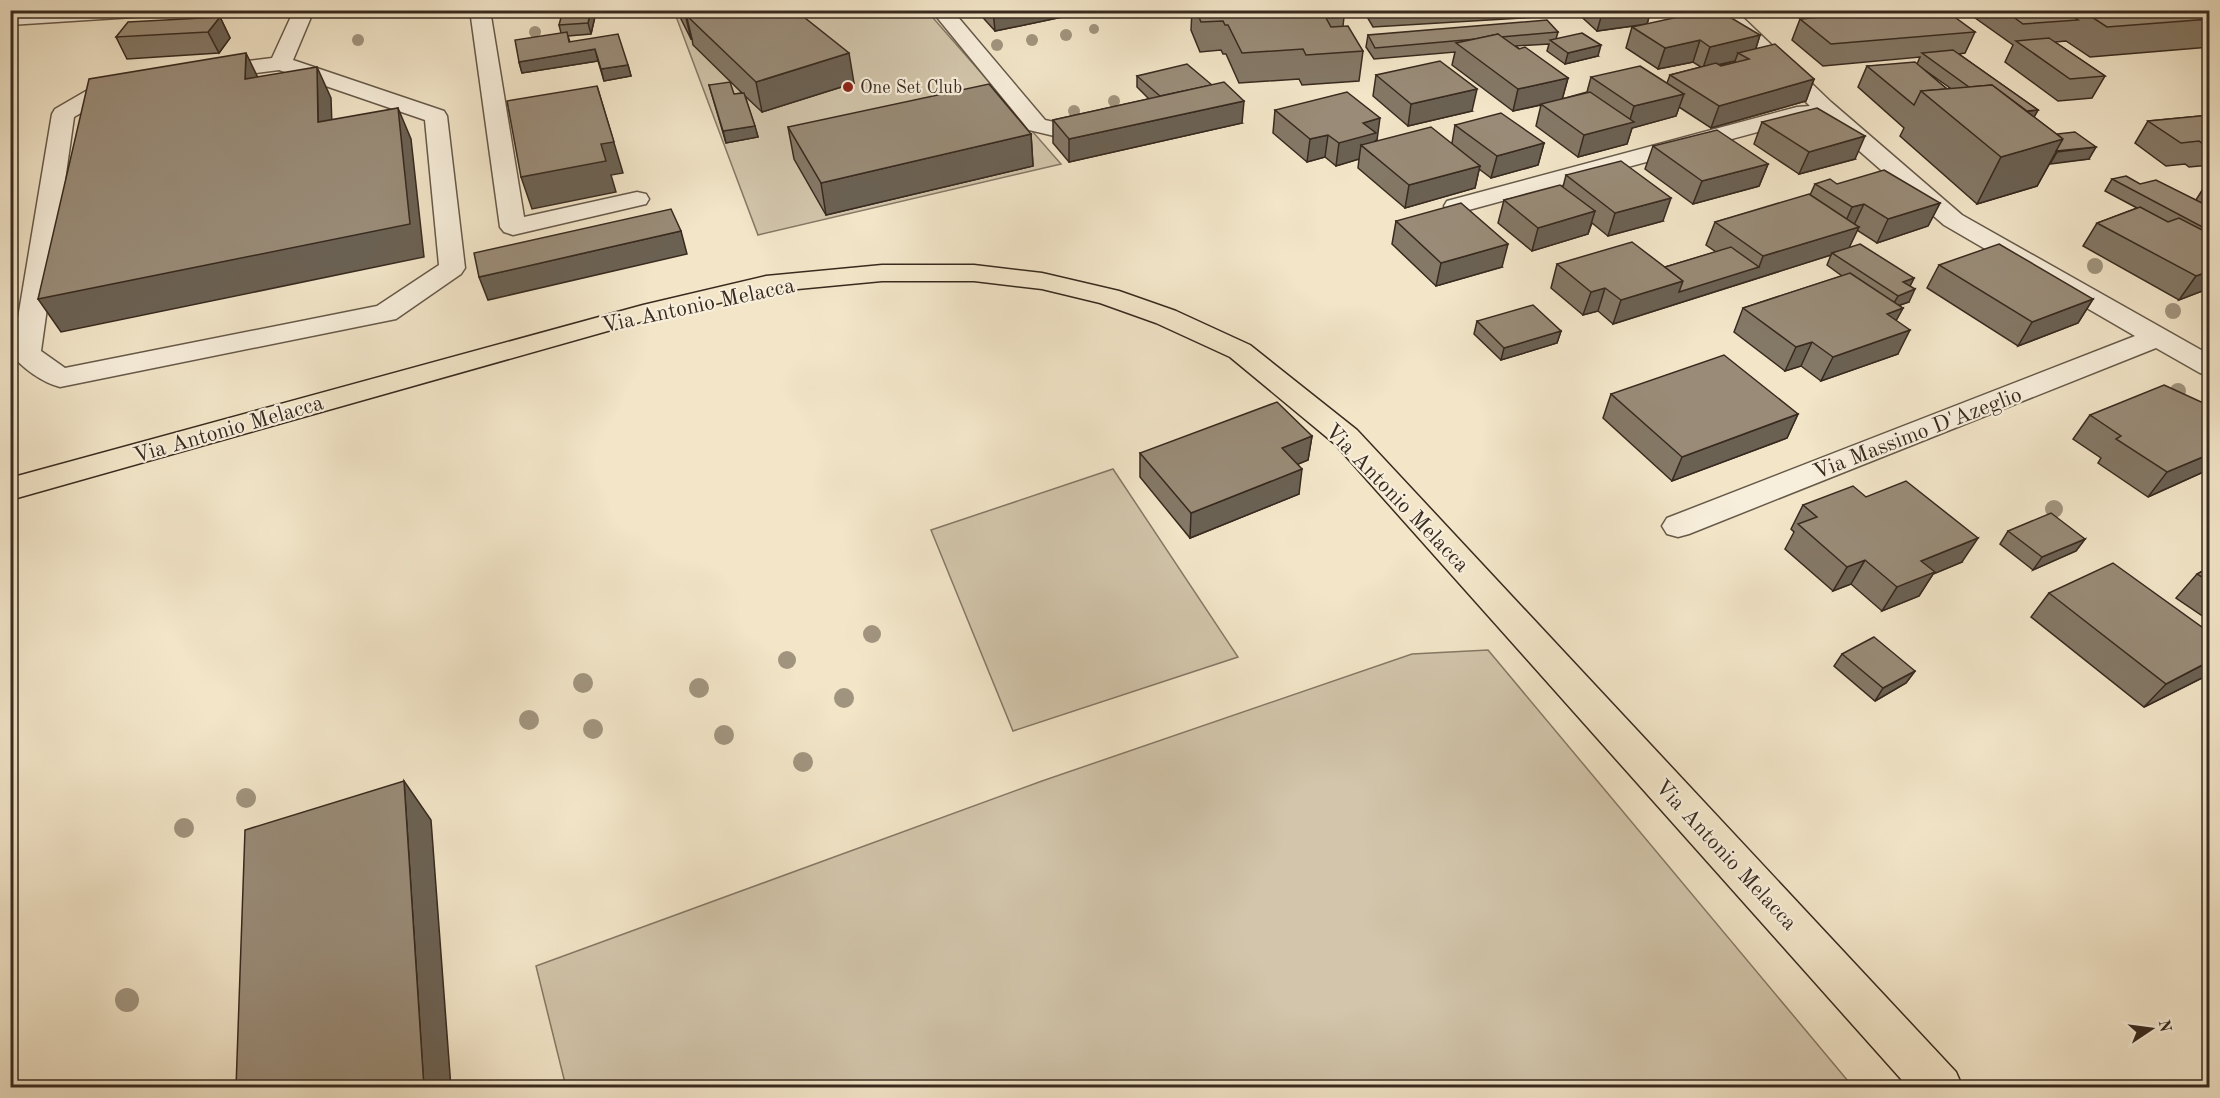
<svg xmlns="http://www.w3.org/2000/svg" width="2220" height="1098" viewBox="0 0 2220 1098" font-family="'Old Standard TT',serif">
  <rect width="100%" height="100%" fill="#f2e5c8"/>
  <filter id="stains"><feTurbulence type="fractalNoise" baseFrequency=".00333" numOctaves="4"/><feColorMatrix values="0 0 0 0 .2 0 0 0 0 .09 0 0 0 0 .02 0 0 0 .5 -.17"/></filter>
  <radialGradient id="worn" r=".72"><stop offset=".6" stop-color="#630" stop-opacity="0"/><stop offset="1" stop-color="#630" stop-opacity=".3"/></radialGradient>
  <g fill="#d2c5ab" stroke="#857865" stroke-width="1.5">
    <polygon points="674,11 927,11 1061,164 758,235"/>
    <polygon points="1113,469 1238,657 1013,731 931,530"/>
    <polygon points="1488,650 1853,1087 566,1087 536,966 1042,781 1412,654"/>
  </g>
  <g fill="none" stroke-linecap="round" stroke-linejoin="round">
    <defs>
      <g id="minor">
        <polygon points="47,10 159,10 156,14 149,16 10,25 10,13"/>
        <path d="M294,10h20l-21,50 151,51 3,5 18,152 -4,6 -65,45 -336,68c-16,-4 -39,-19 -48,-33l40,-240 3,-5 50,-29 8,-2 159,-20zM279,70l146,50 14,145 -62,41 -312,62 -24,-17 33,-234 45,-26z"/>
        <polygon points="470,10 490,10 524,217 637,192 646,194 649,199 646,204 513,235 504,232 500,227"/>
        <polygon points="931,10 952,10 1045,120 1063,124 1097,117 1105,119 1108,124 1105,129 1063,138 1029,130"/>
        <polygon points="1713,10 1735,10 1831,102 1962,215 2210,355 2210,376 2200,373 2156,348 1689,534 1678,537 1667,534 1662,526 1667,518 2135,336 1944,225 1816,113 1813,117 1465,211 1456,213 1447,211 1444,206 1447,201 1797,107 1810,106"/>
      </g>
      <polygon id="major" points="882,265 974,265 1042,273 1119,291 1176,311 1250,345 1357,430 1956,1072 1963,1088 1909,1088 1335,444 1230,357 1156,323 1100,303 1042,289 974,281 882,281 766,292 650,319 10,500 10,478 643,305 766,276"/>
    </defs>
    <use href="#minor" stroke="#665949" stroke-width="3"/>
    <use href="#major" stroke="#382a1f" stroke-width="3"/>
    <use href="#minor" fill="#f7eedb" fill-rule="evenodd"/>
    <use href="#major" fill="#f2e5c8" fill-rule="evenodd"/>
  </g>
  <g fill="#a1947e">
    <circle cx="1094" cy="29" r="5"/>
    <circle cx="535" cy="32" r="6"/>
    <circle cx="1066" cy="35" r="6"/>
    <circle cx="358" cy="40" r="6"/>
    <circle cx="1032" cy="40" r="6"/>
    <circle cx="997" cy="45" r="6"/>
    <circle cx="1114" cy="101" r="6"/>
    <circle cx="1074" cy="111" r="6"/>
    <circle cx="2095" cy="266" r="8"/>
    <circle cx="2173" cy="311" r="8"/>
    <circle cx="2178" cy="391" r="8"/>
    <circle cx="2054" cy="509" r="9"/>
    <circle cx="872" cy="634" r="9"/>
    <circle cx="787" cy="660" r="9"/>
    <circle cx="583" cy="683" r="10"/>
    <circle cx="699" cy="688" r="10"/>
    <circle cx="844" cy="698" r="10"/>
    <circle cx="529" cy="720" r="10"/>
    <circle cx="593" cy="729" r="10"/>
    <circle cx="724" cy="735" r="10"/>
    <circle cx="803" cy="762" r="10"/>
    <circle cx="246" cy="798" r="10"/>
    <circle cx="184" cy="828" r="10"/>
    <circle cx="127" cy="1000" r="12"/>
  </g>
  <g fill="#847866" stroke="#382a1f" stroke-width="1.5" fill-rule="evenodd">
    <polygon points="679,10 795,10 854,83 762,112 745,96 758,137 726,143 709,85 734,94 742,93 693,45 692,39 691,39 681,19"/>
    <polygon points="976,10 1077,10 1077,14 995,31"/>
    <polygon points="1192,10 1340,10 1344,17 1343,26 1363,51 1359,81 1302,85 1299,79 1239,83 1226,54 1223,54 1221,50 1200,52 1191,30"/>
    <polygon points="1367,10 1540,10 1538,17 1373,27 1366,15"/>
    <polygon points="1574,10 1651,10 1647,24 1597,31"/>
    <polygon points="1964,10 2210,10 2210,47 2090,57 2066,41 2055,42 2105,76 2092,98 2058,101 2005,62 2013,45"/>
    <polygon points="596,12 591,34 568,36 570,42 628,65 631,76 604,81 598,61 522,73 519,62 561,33 559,25"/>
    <polygon points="220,17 230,38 219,53 127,59 116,37"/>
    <path d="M1800,19l175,13 -10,21 -6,1 79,56 -4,7 55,42 -39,4 -13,23 -60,18 -77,-68 4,-8 -46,-41 9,-21 50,-2 3,-7 -97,9 -31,-26zM1919,66l31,22 -3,1z"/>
    <path d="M1632,27l128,8 -4,13 58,31 -8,22 -95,27 -32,-21 -3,9 -44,12 -5,16 -49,13 -42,-31 5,-21 -28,6 -61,-46 3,-13 -81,7 -8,-12 2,-12 190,-3 -2,7 42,17 -33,8 -18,-13 2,-7 -34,2 53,32 -6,21 25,-7 4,-15 76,6 3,-8 31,-8 -8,-5 -35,7 -32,-21zM1735,61v2l-14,3 -2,-1z"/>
    <polygon points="1376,75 1472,111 1408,126 1373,96"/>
    <polygon points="1137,76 1242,123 1069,162 1053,143 1053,120 1149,99 1137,87"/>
    <polygon points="1275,110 1377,140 1375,142 1452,143 1455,125 1544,143 1538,165 1491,178 1479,169 1475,188 1405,208 1358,168 1359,159 1336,166 1325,157 1307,162 1273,133"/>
    <polygon points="2210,115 2210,165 2189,167 2185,164 2166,166 2135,143 2148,121"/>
    <polygon points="1762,122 1855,159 1799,174 1754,144"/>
    <polygon points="788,127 1031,134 1033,166 826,215 794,159"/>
    <polygon points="1653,146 1768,164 1759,186 1693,204 1645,169"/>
    <polygon points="1566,175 1663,221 1608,236 1592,223 1588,234 1532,251 1498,223 1504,200 1563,187"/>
    <polygon points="2112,179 2140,184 2196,200 2209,179 2210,288 2179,300 2083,246 2097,223 2137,208 2105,191"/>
    <polygon points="1815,184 1837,184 1940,203 1928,226 1877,243 1857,230 1849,247 1914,278 1910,286 1909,302 1898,306 1903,308 1896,320 1898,354 1821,381 1801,366 1785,371 1734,332 1743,308 1842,276 1827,265 1831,255 1613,324 1598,311 1583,315 1551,288 1557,264 1665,267 1716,252 1706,245 1715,222 1810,195"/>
    <polygon points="1396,221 1502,267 1436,286 1392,244"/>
    <polygon points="1939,265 2093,299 2078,323 2018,346 1927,288"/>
    <polygon points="1477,321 1561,331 1557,343 1501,360 1474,334"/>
    <polygon points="1611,394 1798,414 1787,438 1672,481 1603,418"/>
    <polygon points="2090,415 2210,469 2148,497 2098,463 2101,458 2073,439"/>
    <polygon points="1312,436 1308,460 1298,464 1299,494 1190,538 1140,477 1140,453"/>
    <polygon points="1866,497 1962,562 1933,574 1919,596 1882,611 1851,584 1833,591 1785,549 1794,532 1791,529 1803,505"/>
    <polygon points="2008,531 2085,539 2076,551 2033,570 2000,544"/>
    <polygon points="2210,567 2210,621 2176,598 2197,574"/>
    <polygon points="2049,593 2210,674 2144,707 2031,617"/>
    <polygon points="1842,654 1915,671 1906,683 1875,701 1834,666"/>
  </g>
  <g fill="#6b6153" stroke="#382a1f" stroke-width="1.5">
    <polygon points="591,10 596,10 596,12 591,34 588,23"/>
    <polygon points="993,10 1077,10 1077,14 995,31"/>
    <polygon points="1603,10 1651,10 1647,24 1597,31"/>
    <polygon points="220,17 230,38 219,53 208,32"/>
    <polygon points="686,18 687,18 692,39 691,39"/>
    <polygon points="1760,35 1753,57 1738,53 1735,61 1703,68 1710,47"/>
    <polygon points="1700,40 1693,62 1658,69 1665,48"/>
    <polygon points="1601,45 1598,56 1565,64 1568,53"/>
    <polygon points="595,49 598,61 522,73 519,62"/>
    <polygon points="246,53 261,84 245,79"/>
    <polygon points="849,53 854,83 762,112 756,82"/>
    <polygon points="628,65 631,76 604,81 601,69"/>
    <polygon points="317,67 331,98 333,154 318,122"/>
    <polygon points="1568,78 1562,100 1513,111 1518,89"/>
    <polygon points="1814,79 1806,101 1711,128 1719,106"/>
    <polygon points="597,86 623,173 611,175 616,192 532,209 521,177 601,144"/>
    <polygon points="1477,89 1472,111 1408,126 1411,104"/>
    <polygon points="1684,94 1676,116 1632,128 1627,144 1578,157 1584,135 1629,123 1634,106"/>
    <polygon points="1244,101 1242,123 1069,162 1069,139"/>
    <polygon points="398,108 411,139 424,257 61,332 38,299"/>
    <polygon points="2038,110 2032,121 2005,114"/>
    <polygon points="1380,118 1377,140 1375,141 1373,155 1361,145 1359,159 1336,166 1339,143 1363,123"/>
    <polygon points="755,126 758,137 726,143 723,131"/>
    <polygon points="1031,134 1033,166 826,215 821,183"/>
    <polygon points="1328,135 1325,157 1307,162 1310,139"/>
    <polygon points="1865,136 1855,159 1799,174 1809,152"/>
    <polygon points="2063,139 2037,186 1977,204 2001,157"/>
    <polygon points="1544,143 1538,165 1491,178 1497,156"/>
    <polygon points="2096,147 2089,159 2050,164 2057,152"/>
    <polygon points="1768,164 1759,186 1693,204 1702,181"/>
    <polygon points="1480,166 1475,188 1405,208 1409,185"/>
    <polygon points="1671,198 1663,221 1608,236 1615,213"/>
    <polygon points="1940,203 1928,226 1877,243 1888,219"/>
    <polygon points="1864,204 1853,227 1842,230 1852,207"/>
    <polygon points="1595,211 1588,234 1532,251 1538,228"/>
    <polygon points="1859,227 1848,250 1832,253 1831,255 1613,324 1621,300 1683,281 1759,267 1763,256"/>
    <polygon points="681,231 687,254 488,300 479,277"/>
    <polygon points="1508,244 1502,267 1436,286 1441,263"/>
    <polygon points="2210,271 2210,288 2179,300 2196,276"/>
    <polygon points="1914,278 1908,290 1903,282"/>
    <polygon points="1605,288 1598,311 1583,315 1591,292"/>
    <polygon points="1915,289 1909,302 1891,308 1898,296"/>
    <polygon points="2093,299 2078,323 2018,346 2032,322"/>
    <polygon points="1903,308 1890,332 1887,314"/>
    <polygon points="1910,330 1898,354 1821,381 1833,357"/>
    <polygon points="1561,331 1557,343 1501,360 1504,348"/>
    <polygon points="1812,342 1801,366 1785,371 1796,347"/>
    <polygon points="1798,414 1787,438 1672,481 1682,457"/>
    <polygon points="1312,436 1308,460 1279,472 1282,448"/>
    <polygon points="2210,454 2210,469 2148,497 2167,472"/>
    <polygon points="1302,469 1299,494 1190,538 1191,513"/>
    <polygon points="1978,538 1962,562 1933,574 1919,596 1882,611 1897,587 1921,561"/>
    <polygon points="2085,539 2076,551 2033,570 2042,557"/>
    <polygon points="1865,560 1851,584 1833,591 1847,567"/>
    <polygon points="2210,661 2210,674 2144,707 2166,684"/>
    <polygon points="1915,671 1906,683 1875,701 1883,688"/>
    <polygon points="404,781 431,820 451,1088 424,1088"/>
  </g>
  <g fill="#998b77" stroke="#382a1f" stroke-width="1.5">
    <polygon points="563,10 591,10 588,23 559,25"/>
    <polygon points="682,10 702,10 686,15 687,18 686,18"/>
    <polygon points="702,10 795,10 849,53 756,82 686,15"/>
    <polygon points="1196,10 1340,10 1344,17 1326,18 1331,27 1348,26 1363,51 1306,55 1303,49 1242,53 1228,25 1225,25 1223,21 1201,22"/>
    <polygon points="1372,10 1468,10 1375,16"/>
    <polygon points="1710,10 1718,10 1760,35 1710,47 1700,40 1665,48 1632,27"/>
    <polygon points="1896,10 1945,10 1975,32 1831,44 1800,19"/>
    <polygon points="2004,10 2064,10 2078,20 2023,24"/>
    <polygon points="2081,10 2210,10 2210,19 2107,27"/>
    <polygon points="220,17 208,32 116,37 128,22"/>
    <polygon points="1547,20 1558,32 1501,37 1498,34 1476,39 1375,48 1368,35"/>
    <polygon points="567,32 569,42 618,34 628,65 601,69 595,49 519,62 515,40"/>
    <polygon points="1582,33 1601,45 1568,53 1550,40"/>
    <polygon points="1498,34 1519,49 1525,47 1568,78 1518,89 1456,43"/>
    <polygon points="2049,38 2105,76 2070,79 2016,41"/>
    <polygon points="1775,44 1814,79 1719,106 1670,75 1716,63 1721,66 1749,59 1738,53"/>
    <polygon points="1953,50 2038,110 2027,111 1992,85 1969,87 1922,53"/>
    <polygon points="246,53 245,79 317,67 318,122 398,108 410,224 38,299 89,79"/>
    <polygon points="1440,61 1477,89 1411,104 1376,75"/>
    <polygon points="1915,62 1947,89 1921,91 1914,105 1867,66"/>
    <polygon points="1187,64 1212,85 1160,96 1137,76"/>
    <polygon points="1640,66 1684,94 1634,106 1591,77"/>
    <polygon points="730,82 734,94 744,93 755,126 723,131 709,85"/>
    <polygon points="1224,82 1244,101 1069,139 1053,120"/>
    <polygon points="989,84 1031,134 821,183 788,127"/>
    <polygon points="1992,85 2063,139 2001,157 1921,91"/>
    <polygon points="597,86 614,142 601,144 606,161 521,177 507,101"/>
    <polygon points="1347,92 1380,118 1363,123 1376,133 1339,143 1328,135 1310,139 1275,110"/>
    <polygon points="1590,92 1634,122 1584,135 1541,104"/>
    <polygon points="1817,108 1865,136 1809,152 1762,122"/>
    <polygon points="1501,113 1544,143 1497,156 1455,125"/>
    <polygon points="2210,115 2210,144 2204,145 2199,141 2181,143 2148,121"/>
    <polygon points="1431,127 1480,166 1409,185 1361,145"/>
    <polygon points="1717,130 1768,164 1702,181 1653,146"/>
    <polygon points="2075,132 2096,147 2056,151 2063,139 2057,134"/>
    <polygon points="1621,161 1671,198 1615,213 1566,175"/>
    <polygon points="1884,170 1940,203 1888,219 1864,204 1852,207 1815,184 1830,179 1837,184"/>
    <polygon points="2126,176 2140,184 2156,180 2210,207 2210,230 2208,230 2112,179"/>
    <polygon points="1560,185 1595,211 1538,228 1504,200"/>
    <polygon points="1809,194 1859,227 1763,256 1715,222"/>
    <polygon points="1461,203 1508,244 1441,263 1396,221"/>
    <polygon points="2140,207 2168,222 2179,218 2210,234 2210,271 2196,276 2097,223"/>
    <polygon points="671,209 681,231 479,277 474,253"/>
    <polygon points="1632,242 1683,281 1621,300 1605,288 1591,292 1557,264"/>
    <polygon points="1860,244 1914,278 1903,282 1915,289 1898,296 1832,253"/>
    <polygon points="1999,244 2093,299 2032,322 1939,265"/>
    <polygon points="1731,247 1759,267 1679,292 1683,281 1665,267"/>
    <polygon points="1850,273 1903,308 1887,314 1910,330 1833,357 1812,342 1796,347 1743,308"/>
    <polygon points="1533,305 1561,331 1504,348 1477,321"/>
    <polygon points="1724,355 1798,414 1682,457 1611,394"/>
    <polygon points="2164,385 2210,406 2210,454 2167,472 2116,439 2121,436 2090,415"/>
    <polygon points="1277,402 1312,436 1282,448 1302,469 1191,513 1140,453"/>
    <polygon points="1906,481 1978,538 1921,561 1935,572 1897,587 1865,560 1847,567 1798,524 1817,517 1803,505 1853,486 1866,497"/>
    <polygon points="2051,513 2085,539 2042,557 2008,531"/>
    <polygon points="2113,563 2210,633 2210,661 2166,684 2049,593"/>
    <polygon points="2210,567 2210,582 2197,574"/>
    <polygon points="1874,637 1915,671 1883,688 1842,654"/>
    <polygon points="404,781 424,1088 236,1088 245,830"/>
  </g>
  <circle fill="#8f2418" stroke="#f7eedb" stroke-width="2" cx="848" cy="87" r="6"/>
  <g text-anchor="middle" stroke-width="4.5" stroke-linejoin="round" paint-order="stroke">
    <g font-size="18" fill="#382a1f" stroke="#f7eedb" text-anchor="start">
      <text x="860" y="93">One Set Club</text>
    </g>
    <g font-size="22" fill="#382a1f" stroke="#f7eedb">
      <text transform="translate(698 304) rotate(-12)" y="8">Via Antonio Melacca</text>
      <text transform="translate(228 428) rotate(-16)" y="8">Via Antonio Melacca</text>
      <text transform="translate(1917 432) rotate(-21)" y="8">Via Massimo D'Azeglio</text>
      <text transform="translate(1398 497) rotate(46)" y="8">Via Antonio Melacca</text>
      <text transform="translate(1727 854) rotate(47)" y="8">Via Antonio Melacca</text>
    </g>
  </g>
  <rect width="2220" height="1098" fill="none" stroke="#f2e5c8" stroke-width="36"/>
  <rect x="12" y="12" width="2196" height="1074" fill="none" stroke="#382a1f" stroke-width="3"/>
  <rect x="18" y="18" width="2184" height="1062" fill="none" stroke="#382a1f" stroke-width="1.5"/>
  <g transform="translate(2151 1029) rotate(77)" stroke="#f7eedb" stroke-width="4.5" paint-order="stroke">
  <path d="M0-4.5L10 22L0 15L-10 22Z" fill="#382a1f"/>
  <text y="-9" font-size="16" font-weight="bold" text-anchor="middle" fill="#382a1f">N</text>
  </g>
  <rect width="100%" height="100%" filter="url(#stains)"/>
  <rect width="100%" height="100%" fill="url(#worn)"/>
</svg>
